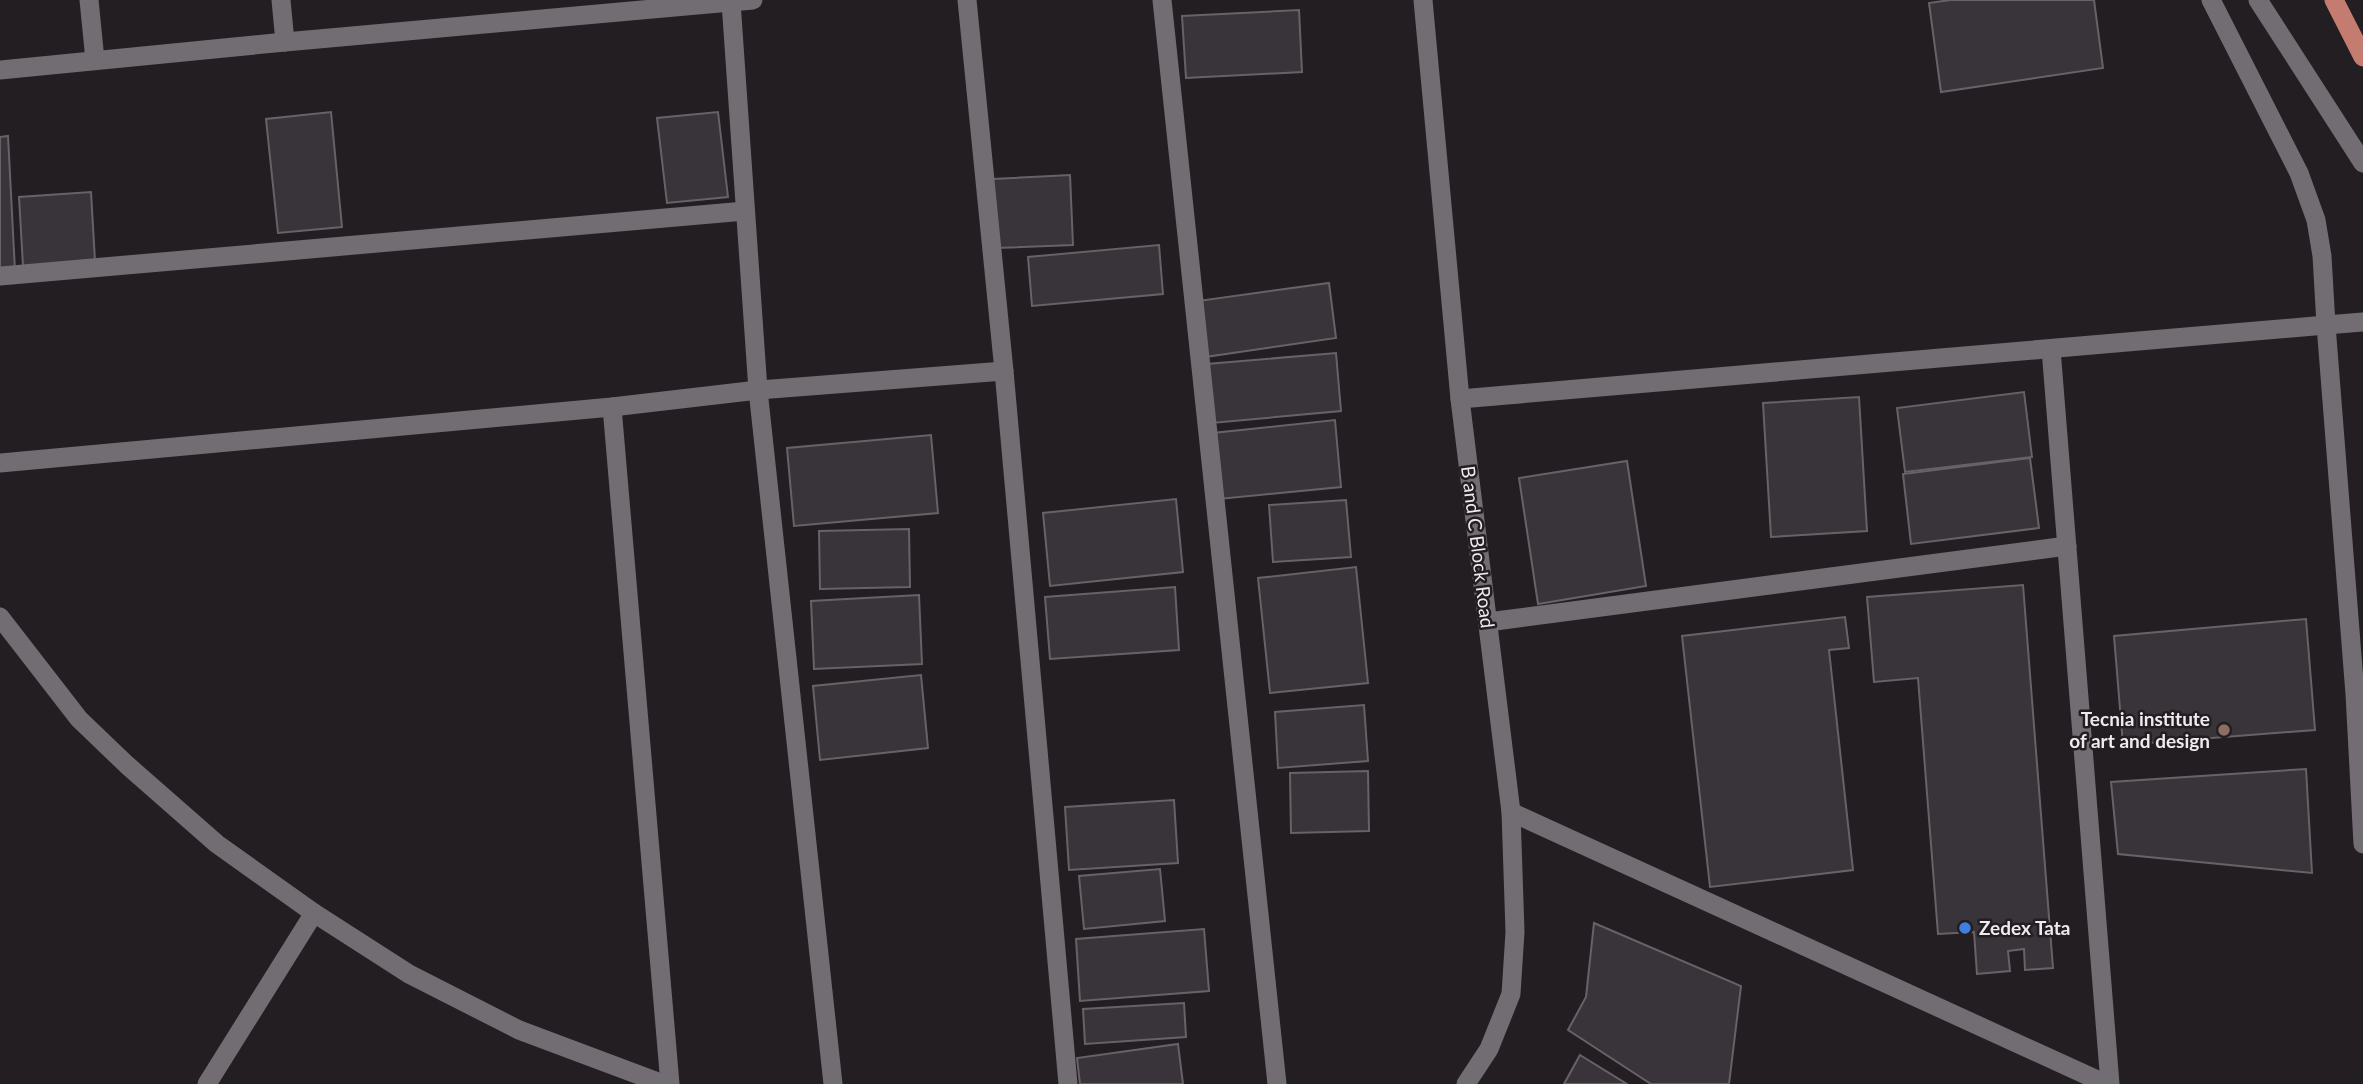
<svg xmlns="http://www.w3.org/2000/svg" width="2363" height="1084" viewBox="0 0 2363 1084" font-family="Lato,sans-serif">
  <rect width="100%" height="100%" fill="#221e22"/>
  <g fill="#383439" stroke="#676268" stroke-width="2">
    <polygon points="1950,0 2094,0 2103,68 1941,92 1929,3"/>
    <polygon points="1299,10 1302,72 1186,78 1182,16"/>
    <polygon points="331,112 342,227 278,233 266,119"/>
    <polygon points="718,112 728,197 667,203 657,118"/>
    <polygon points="8,136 15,271 0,272 0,137"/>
    <polygon points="1070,175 1073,245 996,248 993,179"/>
    <polygon points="91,192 95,261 23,266 19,197"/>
    <polygon points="1159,245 1163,294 1032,306 1028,257"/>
    <polygon points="1329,283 1336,338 1205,357 1198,301"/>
    <polygon points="1336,353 1341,411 1212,423 1207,364"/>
    <polygon points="2024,392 2032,457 1905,472 1897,408"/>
    <polygon points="1859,397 1867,531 1771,537 1763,403"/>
    <polygon points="1335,420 1341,487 1219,499 1213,433"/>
    <polygon points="931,435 938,513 794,526 787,448"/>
    <polygon points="2030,458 2039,528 1911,544 1903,474"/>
    <polygon points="1627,461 1646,586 1538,604 1519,478"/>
    <polygon points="1176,499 1183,572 1050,586 1043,513"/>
    <polygon points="1346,500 1351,557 1273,562 1269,505"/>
    <polygon points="909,529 910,587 820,589 819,531"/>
    <polygon points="1356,567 1368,683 1270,693 1258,578"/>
    <polygon points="2023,585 2053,968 2025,970 2024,949 2008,951 2010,971 1977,974 1974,932 1938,934 1918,678 1874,682 1867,597"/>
    <polygon points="1175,587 1179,650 1050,659 1045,597"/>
    <polygon points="919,595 922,664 814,669 811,601"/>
    <polygon points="1845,617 1849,648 1829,650 1853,870 1710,887 1682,636"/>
    <polygon points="2306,619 2315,730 2123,745 2114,636"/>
    <polygon points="921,675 928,748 820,760 813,686"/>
    <polygon points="1364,705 1368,761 1278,768 1275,712"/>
    <polygon points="2306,769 2312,873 2118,854 2111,782"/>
    <polygon points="1368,771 1369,831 1291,833 1290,773"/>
    <polygon points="1174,800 1178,863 1069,870 1065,807"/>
    <polygon points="1160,869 1165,921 1084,929 1079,876"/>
    <polygon points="1594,923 1741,986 1729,1084 1651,1084 1568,1030 1586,997"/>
    <polygon points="1204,929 1209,991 1080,1001 1076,939"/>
    <polygon points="1184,1003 1186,1037 1085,1044 1083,1009"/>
    <polygon points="1178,1044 1183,1084 1080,1084 1077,1058"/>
    <polygon points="1580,1055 1627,1084 1564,1084"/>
  </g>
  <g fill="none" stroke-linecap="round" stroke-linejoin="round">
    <g stroke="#716d73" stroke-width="19">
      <polyline points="731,2 758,390 833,1084"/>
      <polyline points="0,276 745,211"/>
      <polyline points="2051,349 2110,1084"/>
      <polyline points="1460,399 2326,325"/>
      <polyline points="1488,622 2067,546"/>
      <polyline points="1511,812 2106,1084"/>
    </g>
    <g stroke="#716d73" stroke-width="19">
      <polyline points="89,0 95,60"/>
      <polyline points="281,0 285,42"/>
      <polyline points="967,0 1004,371 1068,1084"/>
      <polyline points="1162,0 1277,1084"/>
      <polyline points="1423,0 1460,399 1511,812 1515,932 1511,994 1489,1049 1466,1084"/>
      <polyline points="2211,0 2299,173 2316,220 2322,256 2326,325 2355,694 2363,844"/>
      <polyline points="0,70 285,42 753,0"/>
      <polyline points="2326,325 2363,322"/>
      <polyline points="612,407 670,1084"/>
      <polyline points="0,463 612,407 758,390 1004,371"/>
      <polyline points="0,617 79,719 127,765 217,844 314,913 409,974 519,1030 663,1084"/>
      <polyline points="207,1084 314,913"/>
    </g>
    <polyline stroke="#716d73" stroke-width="19" points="2258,0 2363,163"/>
    <polyline stroke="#c47c70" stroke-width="19" points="2334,0 2363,57"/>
  </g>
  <circle fill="#8d6e63" stroke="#221e22" stroke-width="2.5" cx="2224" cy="730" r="7"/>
  <circle fill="#3f7fe0" stroke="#221e22" stroke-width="2.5" cx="1965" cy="928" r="7"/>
  <g text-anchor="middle" stroke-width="5" stroke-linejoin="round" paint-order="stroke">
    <g font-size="19" fill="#eeebee" stroke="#221e22">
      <text transform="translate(1478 547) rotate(83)" y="7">B and C Block Road</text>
    </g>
    <g font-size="19" font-weight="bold" fill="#eeebee" stroke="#221e22" text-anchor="end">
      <text x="2210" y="726">Tecnia institute<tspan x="2210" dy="22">of art and design</tspan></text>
      <text x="1979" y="935" text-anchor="start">Zedex Tata</text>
    </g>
  </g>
</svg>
